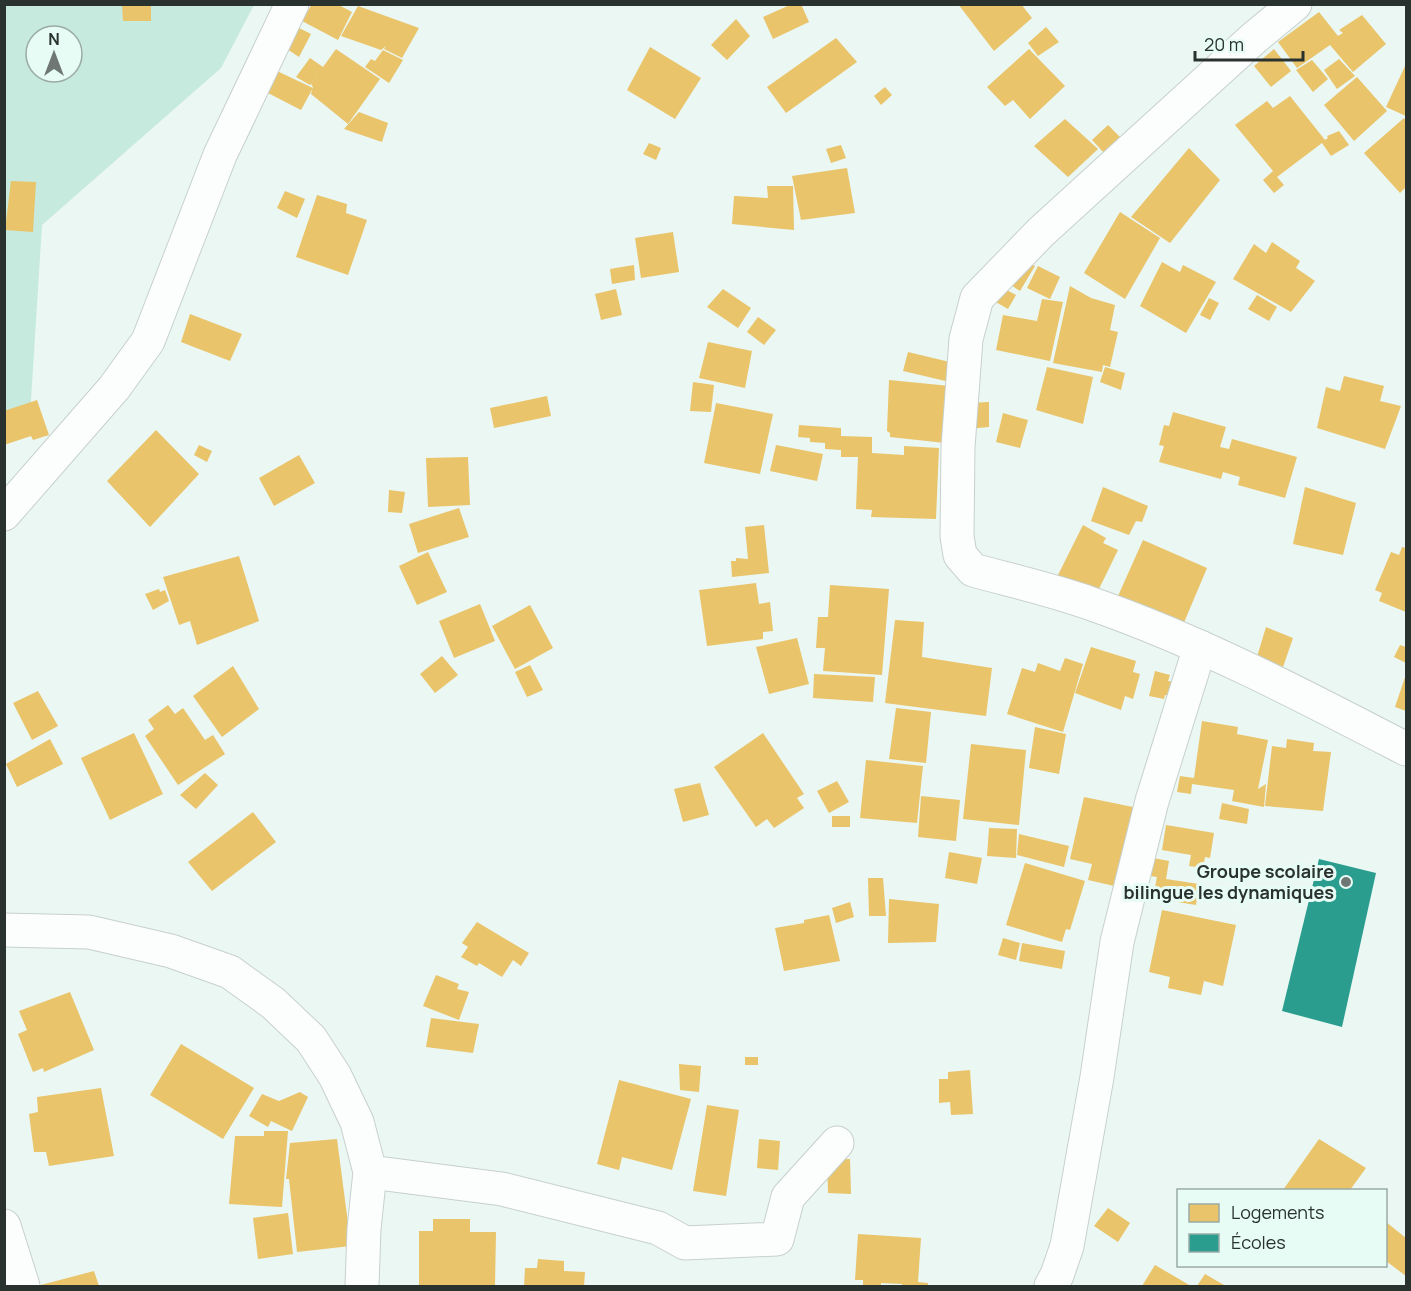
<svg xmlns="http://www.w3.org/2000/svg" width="1411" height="1291" viewBox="0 0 1411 1291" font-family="Manrope,sans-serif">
  <rect width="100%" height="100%" fill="#ebf7f3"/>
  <path fill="#c7eade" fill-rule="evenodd" d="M4,5h250l-33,63 -179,157 -13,207h-24zM36,36h36v36h-36z"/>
  <g fill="#e9c46a">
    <polygon points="122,4 151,4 151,21 123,21"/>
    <polygon points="312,4 337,4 352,12 338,40 302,21"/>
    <polygon points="792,4 801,4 809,22 773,39 763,17"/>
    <polygon points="958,4 1021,4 1032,18 994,51"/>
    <polygon points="358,6 419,28 402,58 384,49 386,46 381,50 341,36"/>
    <polygon points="1319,12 1338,36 1343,33 1339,30 1362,15 1386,44 1353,72 1330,45 1297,68 1278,42"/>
    <polygon points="736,19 750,36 727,60 711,45"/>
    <polygon points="1046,27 1059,42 1038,56 1028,43"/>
    <polygon points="299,28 311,34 299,57 287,49"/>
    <polygon points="836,38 857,62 786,113 767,87"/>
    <polygon points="650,47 701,78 675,119 627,90"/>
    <polygon points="336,49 380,79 348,124 311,94 313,87 311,84 319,73 310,85 296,77 310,58 323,67"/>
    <polygon points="1029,49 1065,86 1030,119 1013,100 1005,106 987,87"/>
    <polygon points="1274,49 1291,71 1271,87 1254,66"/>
    <polygon points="383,50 403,60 389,83 365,67 371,59 375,61"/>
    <polygon points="1339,59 1355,76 1337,89 1324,70"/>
    <polygon points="1312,60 1328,79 1313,92 1296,70"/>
    <polygon points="1405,66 1406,66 1406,116 1386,107"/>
    <polygon points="277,71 313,88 301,110 266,92"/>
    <polygon points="1357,77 1387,111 1354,141 1324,105"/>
    <polygon points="885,87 892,95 881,105 874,96"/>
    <polygon points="1290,96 1325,140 1328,138 1327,136 1339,131 1349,145 1331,156 1322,143 1277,177 1284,185 1274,193 1263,180 1273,171 1235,125 1267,101 1273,108"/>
    <polygon points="359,112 388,123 382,142 344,129"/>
    <polygon points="1404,118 1406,121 1406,187 1400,193 1364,153"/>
    <polygon points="1065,119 1098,149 1068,177 1034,146"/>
    <polygon points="1108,125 1122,139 1106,155 1092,140"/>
    <polygon points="649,143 661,148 656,160 643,154"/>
    <polygon points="841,145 846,158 831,163 826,149"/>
    <polygon points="1189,148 1220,180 1170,243 1131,217"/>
    <polygon points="847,168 855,213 801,220 792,176"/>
    <polygon points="11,181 36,182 33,232 5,230"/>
    <polygon points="767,186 793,186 794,230 732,224 734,196 768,198"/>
    <polygon points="285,191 305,199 297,218 277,208"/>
    <polygon points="317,195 347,204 346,213 367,220 348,275 296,257"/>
    <polygon points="1120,212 1160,238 1125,299 1084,273"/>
    <polygon points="673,232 679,272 641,278 635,238"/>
    <polygon points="1272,242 1300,261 1296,268 1315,281 1291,312 1233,279 1254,244 1266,253"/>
    <polygon points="1021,260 1035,266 1020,291 1005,281"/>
    <polygon points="1162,262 1180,272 1183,265 1216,282 1186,333 1140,306"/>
    <polygon points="634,265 635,280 612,284 610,269"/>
    <polygon points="1038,266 1060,277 1050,299 1027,288"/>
    <polygon points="1070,286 1091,298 1115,305 1110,330 1118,332 1110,367 1103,365 1102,372 1053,363"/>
    <polygon points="1001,287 1016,295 1008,309 994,301"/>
    <polygon points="616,289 622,315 601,320 595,294"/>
    <polygon points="723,289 751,308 738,328 707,307"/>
    <polygon points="1257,295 1277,307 1269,321 1248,309"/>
    <polygon points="1209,298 1219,303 1210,320 1200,315"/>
    <polygon points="1042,299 1063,302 1050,361 996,350 1003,315 1037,321"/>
    <polygon points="190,314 242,334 230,361 181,342"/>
    <polygon points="758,317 776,330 764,345 747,332"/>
    <polygon points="708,342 752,351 745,388 699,378"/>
    <polygon points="908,352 958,364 954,383 903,371"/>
    <polygon points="1047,367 1093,377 1083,424 1036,410"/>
    <polygon points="1105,367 1125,373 1121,390 1100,382"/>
    <polygon points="1344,376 1384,386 1380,401 1401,406 1385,449 1317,428 1326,387 1340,391"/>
    <polygon points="889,380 950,386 945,443 890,437 890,433 887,431"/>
    <polygon points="693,382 714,385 711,412 690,411"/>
    <polygon points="547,396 551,416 494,428 490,408"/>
    <polygon points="37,400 49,435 33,440 31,436 4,445 4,411"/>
    <polygon points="989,402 989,427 967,429 968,403"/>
    <polygon points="716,403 773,414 760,474 704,463"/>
    <polygon points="1173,412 1226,427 1220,447 1229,449 1232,439 1297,457 1285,498 1238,485 1240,477 1223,472 1221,479 1159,462 1164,446 1159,445 1164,425 1169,426"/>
    <polygon points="1003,413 1028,420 1020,448 996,442"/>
    <polygon points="799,425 841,428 841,436 872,437 872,453 904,455 904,446 939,448 936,519 871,517 872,510 856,509 858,457 841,457 841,450 825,449 825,443 810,442 810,438 798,437"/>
    <polygon points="156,430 199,474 150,527 107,481"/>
    <polygon points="199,445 212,451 207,462 194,455"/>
    <polygon points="776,445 823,454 817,481 770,471"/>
    <polygon points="299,455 315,483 274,506 259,478"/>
    <polygon points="468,457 470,505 428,507 426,458"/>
    <polygon points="1103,487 1148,506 1142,522 1136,521 1129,535 1091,521"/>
    <polygon points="1305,487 1356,503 1343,555 1293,544"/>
    <polygon points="389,490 405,492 402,513 388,512"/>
    <polygon points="459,508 469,537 418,553 409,524"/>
    <polygon points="764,525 769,573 732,577 731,561 736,561 736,558 748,559 745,527"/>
    <polygon points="1083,525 1106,538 1103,543 1118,550 1096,595 1054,583"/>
    <polygon points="1143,540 1207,568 1180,632 1114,605"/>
    <polygon points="1402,547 1406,548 1406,612 1379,601 1382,593 1375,590 1391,552 1399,555"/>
    <polygon points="428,552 447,592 417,605 399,566"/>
    <polygon points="239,556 259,621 197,645 190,621 179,625 163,577"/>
    <polygon points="756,583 759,604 770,602 773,631 763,632 763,639 707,646 699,590"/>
    <polygon points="830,585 889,589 882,675 823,671 825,648 816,648 818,617 828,617"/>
    <polygon points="159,589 160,592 165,590 169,601 153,610 145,594"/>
    <polygon points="480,604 495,641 454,658 439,621"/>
    <polygon points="530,605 553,648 515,669 492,626"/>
    <polygon points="895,620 924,622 922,657 992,668 986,716 885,703"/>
    <polygon points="1266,627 1293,638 1283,667 1256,660"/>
    <polygon points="797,638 809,684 769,694 756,647"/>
    <polygon points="1400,645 1406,647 1406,663 1394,657"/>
    <polygon points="1091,647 1136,661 1133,672 1140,674 1133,699 1125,696 1121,710 1075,693"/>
    <polygon points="442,656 458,675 435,693 420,674"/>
    <polygon points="1065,658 1083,664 1063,732 1007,714 1022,668 1035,672 1038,663 1060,671"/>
    <polygon points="530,665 543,690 527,697 515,672"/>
    <polygon points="233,666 259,709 222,737 193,696"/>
    <polygon points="1155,671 1170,675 1168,681 1175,682 1172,696 1165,695 1164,699 1149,696"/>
    <polygon points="814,674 875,677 873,702 813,698"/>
    <polygon points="1406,674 1406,711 1395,707"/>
    <polygon points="38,691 58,726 32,740 13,703"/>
    <polygon points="168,705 175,714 183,708 205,740 213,735 225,754 178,785 145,736 154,729 148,720"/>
    <polygon points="896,708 931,712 926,763 889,759"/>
    <polygon points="1202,721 1238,727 1237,734 1268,740 1258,789 1266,784 1264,807 1232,801 1234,790 1192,784 1191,794 1177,792 1180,776 1194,778"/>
    <polygon points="1035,727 1066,734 1059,774 1029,768"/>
    <polygon points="134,733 163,794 110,820 81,758"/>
    <polygon points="763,733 804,794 797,798 804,808 774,828 767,819 756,827 714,767"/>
    <polygon points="50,739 63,764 17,787 6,764"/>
    <polygon points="1287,739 1314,743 1313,751 1331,752 1323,811 1265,806 1272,746 1286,748"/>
    <polygon points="971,744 1026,750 1019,825 963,819"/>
    <polygon points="866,760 923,766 917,823 860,818"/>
    <polygon points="205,773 218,785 196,809 180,795"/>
    <polygon points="837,781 849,802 829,813 817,791"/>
    <polygon points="700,783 709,815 683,822 674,789"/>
    <polygon points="921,796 960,800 956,841 918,837"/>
    <polygon points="1084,797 1133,807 1121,864 1123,888 1088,880 1092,864 1070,859"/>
    <polygon points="1222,803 1249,809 1247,824 1219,819"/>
    <polygon points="253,812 276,842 212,891 188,862"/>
    <rect x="832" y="816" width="18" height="11"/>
    <polygon points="1166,825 1214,833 1210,858 1205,857 1203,868 1189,866 1191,855 1162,850"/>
    <polygon points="989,828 1017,829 1016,858 987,856"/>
    <polygon points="1019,834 1069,846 1064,867 1017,855"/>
    <polygon points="949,852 982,858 977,884 945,878"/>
    <polygon points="1153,858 1169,861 1166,879 1199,884 1196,905 1153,898 1157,877 1150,876"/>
    <polygon points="1025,863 1085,881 1070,930 1066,929 1062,942 1006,925"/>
    <polygon points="868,878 883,878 886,916 869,916"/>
    <polygon points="889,899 939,904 936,942 888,943"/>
    <polygon points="850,902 854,917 836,923 832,908"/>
    <polygon points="1162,910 1236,925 1223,986 1204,981 1201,995 1168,988 1170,977 1149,972"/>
    <polygon points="829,915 840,961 784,971 775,928 804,923 804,920"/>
    <polygon points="477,922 529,953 521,966 513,960 502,977 479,963 477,966 461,957 468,947 462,943"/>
    <polygon points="1003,938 1020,943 1016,960 998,955"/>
    <polygon points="1022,943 1065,951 1062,969 1019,961"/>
    <polygon points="436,975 459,984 457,989 469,992 459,1020 423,1006"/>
    <polygon points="70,992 94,1050 44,1072 43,1068 33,1072 18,1034 27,1030 19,1011"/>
    <polygon points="431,1018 479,1024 473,1053 426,1047"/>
    <polygon points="181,1044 254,1088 223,1139 150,1095"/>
    <rect x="745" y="1057" width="13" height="8"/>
    <polygon points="679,1064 701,1066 699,1092 680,1090"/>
    <polygon points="970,1070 973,1114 951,1115 950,1102 939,1103 939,1079 948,1079 948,1072"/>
    <polygon points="619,1080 691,1099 672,1170 622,1157 619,1170 597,1164"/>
    <polygon points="101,1088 114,1156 49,1166 46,1152 34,1152 29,1114 38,1112 37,1097"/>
    <polygon points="300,1092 308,1097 292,1131 271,1121 268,1127 249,1116 262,1094 279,1101"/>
    <polygon points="707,1105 739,1110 726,1196 693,1191"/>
    <polygon points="264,1131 288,1131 282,1207 229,1204 235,1136 264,1136"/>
    <polygon points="337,1139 351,1246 297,1252 289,1179 286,1179 290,1143"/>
    <polygon points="759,1139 780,1141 778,1170 757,1168"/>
    <polygon points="1319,1139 1366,1168 1350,1190 1283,1190"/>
    <polygon points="850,1159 851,1194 828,1193 827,1160"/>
    <polygon points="1108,1208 1130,1223 1118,1242 1094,1226"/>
    <polygon points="288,1213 293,1254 258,1259 253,1218"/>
    <polygon points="433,1219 470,1219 470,1232 496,1232 495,1286 419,1286 419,1231 433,1231"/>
    <polygon points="1386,1222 1406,1238 1406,1276 1386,1261"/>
    <polygon points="858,1234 921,1238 918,1282 928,1283 928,1286 902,1286 902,1284 881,1283 881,1286 863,1286 863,1280 855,1280"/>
    <polygon points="538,1259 564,1261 564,1271 585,1272 584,1286 524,1286 525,1268 537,1268"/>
    <polygon points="1155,1265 1191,1286 1142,1286"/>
    <polygon points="94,1271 99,1286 37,1286"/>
    <polygon points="1205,1274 1224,1285 1223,1286 1197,1286"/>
  </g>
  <polygon fill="#2a9d8f" points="1319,859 1376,873 1342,1027 1282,1011"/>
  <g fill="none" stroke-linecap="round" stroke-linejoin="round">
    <defs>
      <g id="minor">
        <path d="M1295,4l-41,34 -213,194 -64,66 -11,41 -8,108 -1,89 3,19 13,15c40,11 80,20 119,34 109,38 212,92 314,145"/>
        <polyline points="4,514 114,388 148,341 220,155 292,4"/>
        <polyline points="4,930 89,932 171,951 230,972 273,1003 311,1039 335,1076 357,1122 370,1172 364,1229 362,1286"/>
        <polyline points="370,1172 502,1189 658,1228 685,1243 777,1239 788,1197 837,1143"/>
        <polyline points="4,1226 23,1286"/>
        <polyline points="1051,1286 1057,1275 1067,1246 1097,1077 1117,942 1152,801 1200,647"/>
      </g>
    </defs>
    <use href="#minor" stroke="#c7d0cc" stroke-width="35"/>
    <use href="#minor" stroke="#fcfefd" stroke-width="33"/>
  </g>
  <circle fill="#6e7774" stroke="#e6fcf4" stroke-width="2" cx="1346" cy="882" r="6"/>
  <g text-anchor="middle" stroke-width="6" stroke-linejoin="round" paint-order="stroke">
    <g font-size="18" font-weight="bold" fill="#2a322f" stroke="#e6fcf4" text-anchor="end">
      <text x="1334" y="878">Groupe scolaire<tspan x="1334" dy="21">bilingue les dynamiques</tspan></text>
    </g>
  </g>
  <rect width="1411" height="1291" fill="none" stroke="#2a322f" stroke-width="12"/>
  <rect x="1177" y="1189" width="210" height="78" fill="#e6fcf4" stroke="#9baba5" stroke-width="1.5"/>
  <rect x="1189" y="1204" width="30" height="18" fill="#e9c46a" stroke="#9baba5" stroke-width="1.5"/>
  <text x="1231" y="1219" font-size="18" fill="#2a322f">Logements</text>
  <rect x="1189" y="1234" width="30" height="18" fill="#2a9d8f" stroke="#9baba5" stroke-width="1.5"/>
  <text x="1231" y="1249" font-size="18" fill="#2a322f">Écoles</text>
  <g transform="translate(54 54)"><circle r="28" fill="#e6fcf4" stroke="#9baba5" stroke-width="1.5"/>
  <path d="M0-4.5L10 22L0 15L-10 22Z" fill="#6e7774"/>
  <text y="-9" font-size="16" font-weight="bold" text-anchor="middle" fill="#2a322f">N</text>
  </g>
  <path d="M1195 51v9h108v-9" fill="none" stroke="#2a322f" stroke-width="3"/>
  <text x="1204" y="51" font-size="18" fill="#2a322f" stroke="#e6fcf4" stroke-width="4.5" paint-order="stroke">20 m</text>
</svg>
